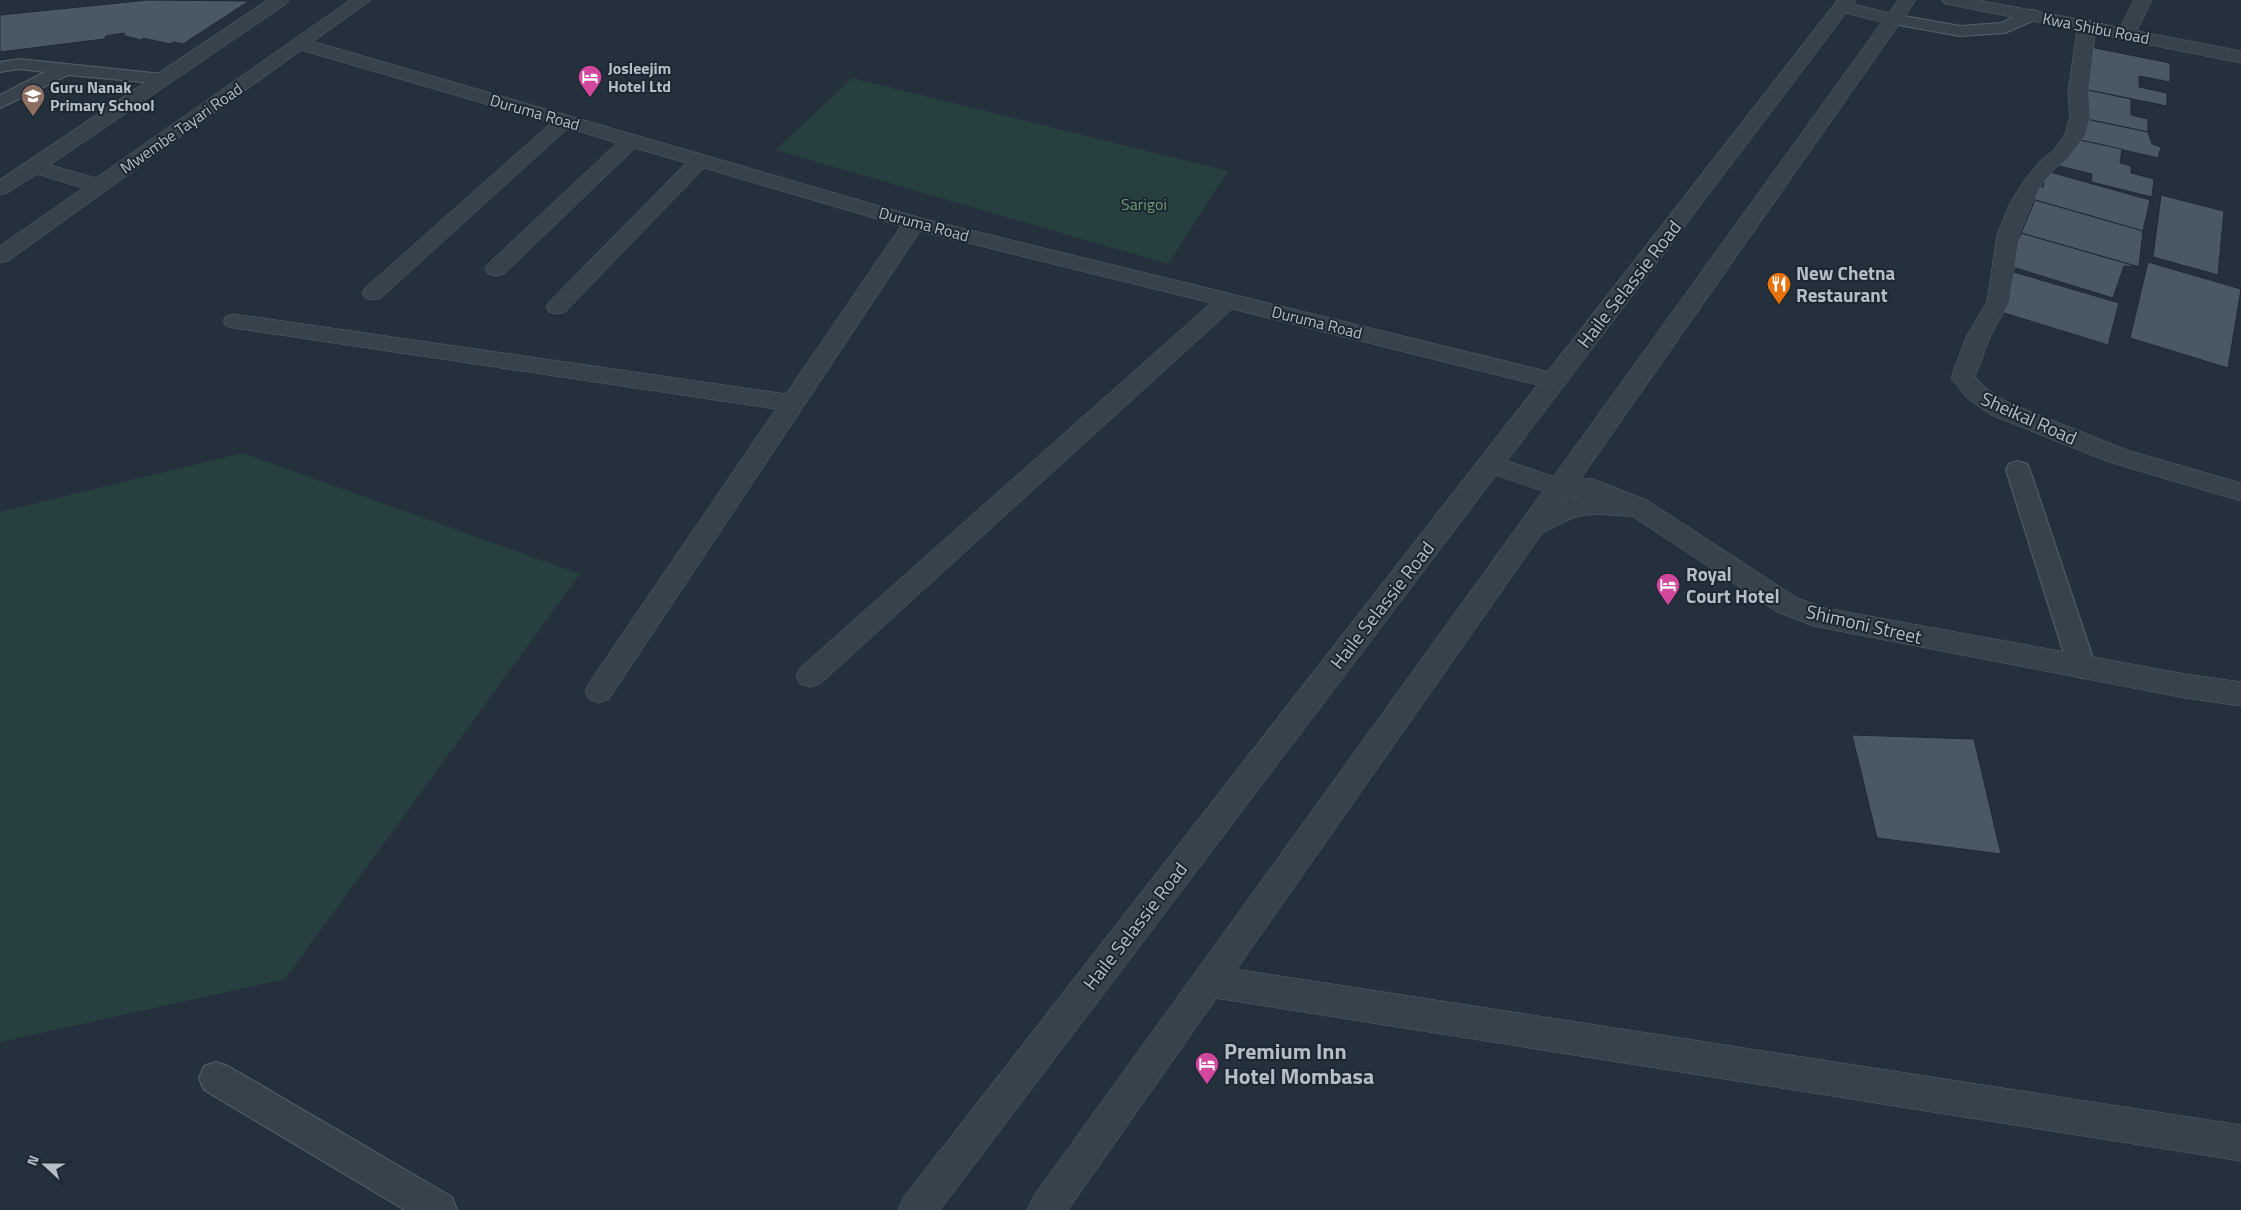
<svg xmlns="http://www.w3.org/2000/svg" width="2241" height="1210" viewBox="0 0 2241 1210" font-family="'Titillium Web',sans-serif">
  <rect width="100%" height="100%" fill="#24313c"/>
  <g fill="#273f3e">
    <polygon points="852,78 1228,171 1168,264 776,150"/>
    <polygon points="242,453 580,574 285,979 0,1042 0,512"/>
  </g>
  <g fill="#4a5865" stroke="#1f2934">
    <polygon points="148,0 249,1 183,44 174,42 170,44 143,38 141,40 125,36 124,33 106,36 104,39 0,52 0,15"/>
    <polygon points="2090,47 2170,63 2170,82 2139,76 2139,87 2167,93 2167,106 2088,90"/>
    <polygon points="2088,90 2131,99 2131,115 2148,119 2148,132 2086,119"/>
    <polygon points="2086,119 2148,132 2152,144 2161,147 2158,158 2080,140"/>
    <polygon points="2080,140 2122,149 2120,163 2131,166 2131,173 2154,179 2152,197 2091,182 2092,174 2055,165"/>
    <polygon points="2050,172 2150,200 2143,231 2035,200 2033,196 2038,187 2043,187 2044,183 2042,181"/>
    <polygon points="2161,195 2224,211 2218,275 2153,257"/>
    <polygon points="2035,200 2143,231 2139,267 2021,233"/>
    <polygon points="2021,233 2139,267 2124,266 2113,298 2009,266"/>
    <polygon points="2148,262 2241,289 2228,368 2130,338"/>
    <polygon points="2014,272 2119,303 2108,345 2001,312"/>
    <polygon points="1852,735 1974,739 2001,854 1877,838"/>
  </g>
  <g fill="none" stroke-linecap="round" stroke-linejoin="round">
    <defs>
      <g id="service">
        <polygon points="2031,10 2037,11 2040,15 2037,19 2005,33 1960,36 1893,24 1887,23 1884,19 1887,15 1893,14 1960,26 2001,23"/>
        <polygon points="19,59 163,74 169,75 172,79 169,83 163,84 68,75 0,108 0,95 45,72 19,69 0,72 0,62"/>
        <polygon points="2018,461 2027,464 2030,470 2096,667 2092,675 2082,678 2072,675 2068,667 2006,470 2009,464"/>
        <polygon points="216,1062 228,1066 452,1197 457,1210 405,1210 204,1090 199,1078 204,1066"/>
      </g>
      <g id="minor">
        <polygon points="1942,0 1978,0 2083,20 2087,20 2120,28 2134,0 2152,0 2137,31 2241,51 2241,63 2095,34 2088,93 2090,116 2085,135 2067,159 2054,169 2042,184 2032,203 2019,235 2009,302 1990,337 1975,377 1988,390 2009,403 2127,450 2241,483 2241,501 2109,462 1991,415 1967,398 1951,378 1966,337 1987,302 1997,235 2010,203 2026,178 2040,161 2053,151 2065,134 2070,116 2068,93 2077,30 1951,5 1945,4"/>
        <polygon points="301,38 921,218 1554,373 1562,375 1566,381 1562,387 1554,389 1232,309 820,684 810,687 800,684 796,676 800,668 1211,303 920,231 609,699 599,703 589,699 585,691 589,683 776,409 234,328 226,326 223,321 226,316 234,314 786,394 901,226 704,168 565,312 557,314 549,312 546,307 549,302 686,163 635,148 504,274 496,276 488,274 485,269 488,264 617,143 568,128 381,298 373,300 365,298 362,293 365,288 551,123 294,48 292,44 294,40"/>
        <polygon points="1490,455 1561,479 1593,479 1647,500 1797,598 1825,608 2185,674 2241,682 2241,706 2185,698 1813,626 1777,612 1629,514 1590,497 1560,497 1481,470 1477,464 1481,458"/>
        <polygon points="1209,965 2241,1125 2241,1161 1209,997 1197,992 1192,981 1197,970"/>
      </g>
      <g id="tertiary">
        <polygon points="268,0 289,0 286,4 50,165 96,178 350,0 371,0 8,261 0,263 0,246 83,188 37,174 7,193 0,195 0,180"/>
        <path d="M1838,0h18l-3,4 36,9 9,-13h18l-351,501c25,-8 58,-8 82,-1l4,7 -4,7c-23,6 -48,-4 -71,3 -12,4 -22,11 -33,15l-475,678h-41l6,-13 849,-1175 -36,-9 -906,1197h-42l6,-13z"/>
      </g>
    </defs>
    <use href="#service" stroke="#56606b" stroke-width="2"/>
    <use href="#minor" stroke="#56606b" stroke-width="1"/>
    <use href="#tertiary" stroke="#56606b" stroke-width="1"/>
    <use href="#service" fill="#38424d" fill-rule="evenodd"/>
    <use href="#minor" fill="#38424d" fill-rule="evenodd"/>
    <use href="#tertiary" fill="#38424d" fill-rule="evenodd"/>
  </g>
  <defs>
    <symbol id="hotel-pin" viewBox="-11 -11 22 30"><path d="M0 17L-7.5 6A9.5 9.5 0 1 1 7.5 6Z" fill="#d1479c" stroke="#1d2732"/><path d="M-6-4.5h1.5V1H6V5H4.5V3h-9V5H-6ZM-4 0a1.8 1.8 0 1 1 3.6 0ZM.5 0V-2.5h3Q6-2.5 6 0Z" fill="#fff"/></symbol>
    <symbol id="school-pin" viewBox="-11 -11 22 30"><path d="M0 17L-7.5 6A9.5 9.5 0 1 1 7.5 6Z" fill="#8d6e63" stroke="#1d2732"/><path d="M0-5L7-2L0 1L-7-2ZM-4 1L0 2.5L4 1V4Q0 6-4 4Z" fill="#fff"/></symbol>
    <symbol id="restaurant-pin" viewBox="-11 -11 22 30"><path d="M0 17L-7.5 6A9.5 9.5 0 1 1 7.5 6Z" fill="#e8710a" stroke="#1d2732"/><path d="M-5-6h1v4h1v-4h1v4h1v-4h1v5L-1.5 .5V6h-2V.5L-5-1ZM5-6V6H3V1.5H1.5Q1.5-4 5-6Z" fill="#fff"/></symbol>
  </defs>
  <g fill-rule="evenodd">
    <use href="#hotel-pin" x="576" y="63" width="28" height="38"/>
    <use href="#school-pin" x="19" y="82" width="28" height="38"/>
    <use href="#restaurant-pin" x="1765" y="270" width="28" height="38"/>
    <use href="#hotel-pin" x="1654" y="571" width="28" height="38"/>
    <use href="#hotel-pin" x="1193" y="1050" width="28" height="38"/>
  </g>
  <g text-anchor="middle" stroke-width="4" stroke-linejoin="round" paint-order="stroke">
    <g font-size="16" fill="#b4bdc8" stroke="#1d2732">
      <text transform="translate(2096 28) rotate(11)" y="6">Kwa Shibu Road</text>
      <text transform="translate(535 112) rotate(16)" y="6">Duruma Road</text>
      <text transform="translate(181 128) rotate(-35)" y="6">Mwembe Tayari Road</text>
      <text transform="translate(924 224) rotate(15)" y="6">Duruma Road</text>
      <text transform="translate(1317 322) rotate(14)" y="6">Duruma Road</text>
    </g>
    <g font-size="16" font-weight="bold" fill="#b4bdc8" stroke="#1d2732" text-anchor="start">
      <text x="608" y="74">Josleejim<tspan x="608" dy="18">Hotel Ltd</tspan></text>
      <text x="50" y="93">Guru Nanak<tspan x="50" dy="18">Primary School</tspan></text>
    </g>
    <g font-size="16" fill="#6c9872" stroke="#1d2732">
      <text x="1144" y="210">Sarigoi</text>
    </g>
    <g font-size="19" font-weight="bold" fill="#b4bdc8" stroke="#1d2732" text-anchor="start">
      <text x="1796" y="280">New Chetna<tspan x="1796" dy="22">Restaurant</tspan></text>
      <text x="1686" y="581">Royal<tspan x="1686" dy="22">Court Hotel</tspan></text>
    </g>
    <g font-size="19" fill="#b4bdc8" stroke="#1d2732">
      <text transform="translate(1629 284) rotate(-52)" y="7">Haile Selassie Road</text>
      <text transform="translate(2029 418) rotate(24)" y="7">Sheikal Road</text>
      <text transform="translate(1382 605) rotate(-52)" y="7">Haile Selassie Road</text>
      <text transform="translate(1864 624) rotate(13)" y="7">Shimoni Street</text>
      <text transform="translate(1135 926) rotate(-52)" y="7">Haile Selassie Road</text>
    </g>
    <g font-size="22" font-weight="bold" fill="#b4bdc8" stroke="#1d2732" text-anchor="start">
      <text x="1224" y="1059">Premium Inn<tspan x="1224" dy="25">Hotel Mombasa</tspan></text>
    </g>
  </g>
  <g transform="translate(45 1165) rotate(291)" stroke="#1d2732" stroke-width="4" paint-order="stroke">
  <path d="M0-4L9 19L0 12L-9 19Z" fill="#b4bdc8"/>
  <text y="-8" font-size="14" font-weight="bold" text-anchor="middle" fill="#b4bdc8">N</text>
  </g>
</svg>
